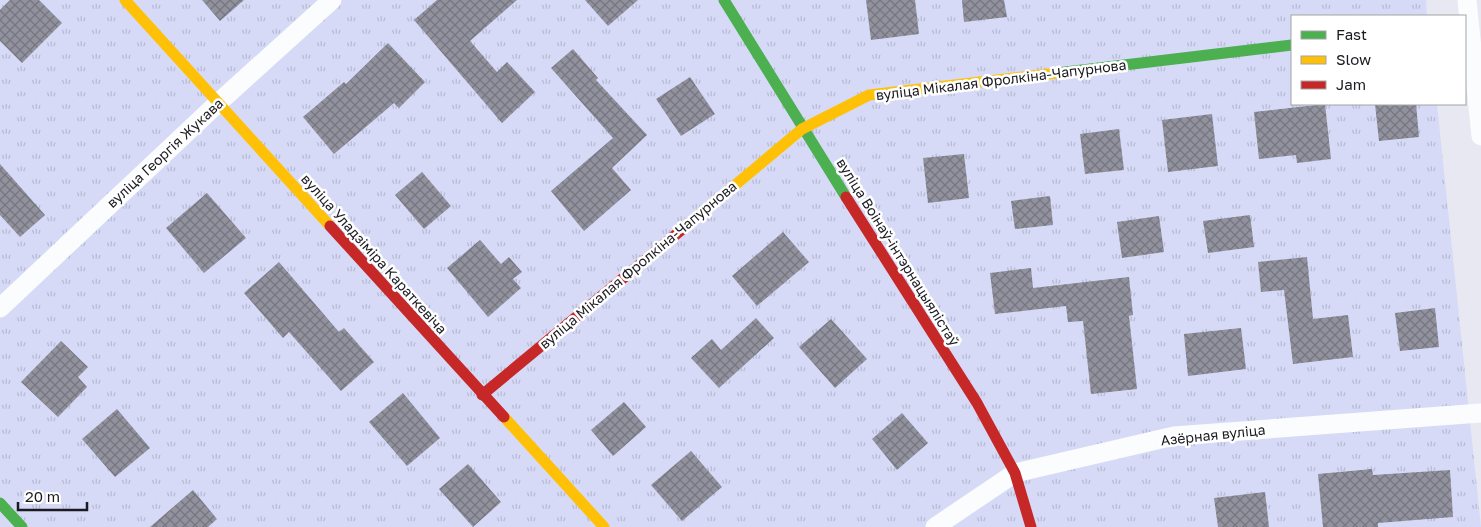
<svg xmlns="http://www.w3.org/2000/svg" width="1481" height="527" viewBox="0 0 1481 527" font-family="'Golos Text',sans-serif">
  <defs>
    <pattern id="grass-tufts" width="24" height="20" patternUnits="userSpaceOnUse" patternTransform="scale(1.25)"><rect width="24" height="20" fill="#d6daf7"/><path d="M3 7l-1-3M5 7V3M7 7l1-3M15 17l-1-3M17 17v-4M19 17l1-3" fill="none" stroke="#b7bad3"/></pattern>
    <pattern id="building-cross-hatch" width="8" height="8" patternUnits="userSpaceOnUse" patternTransform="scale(1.25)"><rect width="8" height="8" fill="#91929e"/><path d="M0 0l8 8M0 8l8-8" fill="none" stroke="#767680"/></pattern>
  </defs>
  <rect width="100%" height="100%" fill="#e7e8f1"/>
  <polygon fill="url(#grass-tufts)" points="0,0 1426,0 1427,16 1292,16 1292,104 1437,104 1481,527 0,527"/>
  <g fill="url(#building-cross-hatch)">
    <polygon points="10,0 39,0 62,23 22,63 0,41 0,10"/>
    <polygon points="202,0 244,0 220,21"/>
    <polygon points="437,0 517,0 470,41 497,72 507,62 535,92 502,123 414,20"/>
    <polygon points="585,0 638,0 608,26"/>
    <polygon points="866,0 915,0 919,34 871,40"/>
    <polygon points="962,0 1004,0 1007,17 964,22"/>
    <polygon points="388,43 425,82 399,108 394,103 334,154 303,117 344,82 346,84"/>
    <polygon points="573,49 598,78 596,80 647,135 612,168 631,190 584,231 551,191 613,138 551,68"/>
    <polygon points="690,77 715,114 681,136 656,99"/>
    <polygon points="1325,104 1331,159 1297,163 1296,155 1259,159 1254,112"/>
    <polygon points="1375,104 1416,104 1419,137 1379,141"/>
    <polygon points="1212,114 1218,166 1168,172 1162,120"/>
    <polygon points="1119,129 1124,170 1085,174 1080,134"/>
    <polygon points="964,154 969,198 928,203 923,158"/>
    <polygon points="0,164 45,215 20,237 0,215"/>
    <polygon points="422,172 451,206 424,229 395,195"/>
    <polygon points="207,193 246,238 204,273 166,228"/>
    <polygon points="1050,196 1053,225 1015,229 1011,201"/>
    <polygon points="1250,215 1254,247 1208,253 1203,221"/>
    <polygon points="1159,216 1164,252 1122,258 1117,222"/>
    <polygon points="783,232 809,262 757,306 732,276"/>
    <polygon points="480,240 501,264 509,257 522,272 513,279 521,288 488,317 447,268"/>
    <polygon points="1307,257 1313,319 1348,315 1353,357 1293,364 1284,290 1261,292 1258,262"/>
    <polygon points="279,262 339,332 344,328 374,362 341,391 289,332 283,338 244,293"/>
    <polygon points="1031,268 1033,288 1129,277 1133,315 1129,316 1137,389 1091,394 1083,321 1068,322 1066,306 995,314 990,273"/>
    <polygon points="1435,308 1439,347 1400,351 1395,313"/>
    <polygon points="756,318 774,338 719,388 691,358 712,339 721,350"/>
    <polygon points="831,319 867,359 835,388 799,347"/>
    <polygon points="1241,328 1246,369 1188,376 1184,334"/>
    <polygon points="61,341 88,367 78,377 87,387 58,417 21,382"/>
    <polygon points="403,393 440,438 407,466 369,422"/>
    <polygon points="624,402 646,427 613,456 591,430"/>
    <polygon points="117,409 150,448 115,477 82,439"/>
    <polygon points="902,413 928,443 897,470 872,439"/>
    <polygon points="691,451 722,487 682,521 651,485"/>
    <polygon points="468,464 501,502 473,527 439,489"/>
    <polygon points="1372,469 1373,475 1450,470 1453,517 1378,523 1378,527 1323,527 1318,474"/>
    <polygon points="193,490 217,519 208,527 150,527"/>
    <polygon points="1265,492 1269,527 1218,527 1214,498"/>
  </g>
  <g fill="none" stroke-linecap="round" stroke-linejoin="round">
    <g stroke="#fbfcfd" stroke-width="19">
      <polyline points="1467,0 1481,136"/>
      <polyline points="0,308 218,103 332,0"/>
      <polyline points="935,527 1015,473 1174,436 1481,413"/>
    </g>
    <g stroke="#4caf50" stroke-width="11">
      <polyline points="724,0 846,197"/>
      <polyline points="1057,73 1292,45"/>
      <polyline points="0,503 22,527"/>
    </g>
    <g stroke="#ffc107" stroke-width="11">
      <polyline points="125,0 330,226"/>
      <polyline points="685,227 802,129 869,95 1057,73"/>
      <polyline points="504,417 604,527"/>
    </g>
    <g stroke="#c62828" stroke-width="11">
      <polyline points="846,197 977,403 1015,473 1031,527"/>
      <polyline points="330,226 504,417"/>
      <polyline points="482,395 685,227"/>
    </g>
  </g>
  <g text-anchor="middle" stroke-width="5" stroke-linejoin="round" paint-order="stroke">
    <g font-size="14" fill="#1a1a20" stroke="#fff">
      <text transform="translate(1001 80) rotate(-7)" y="5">вуліца Мікалая Фролкіна-Чапурнова</text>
      <text transform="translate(165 153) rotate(-43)" y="5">вуліца Георгія Жукава</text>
      <text transform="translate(898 252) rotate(58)" y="5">вуліца Воінаў-інтэрнацыялістаў</text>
      <text transform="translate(374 254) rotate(48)" y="5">вуліца Уладзіміра Караткевіча</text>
      <text transform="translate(638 265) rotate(-40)" y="5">вуліца Мікалая Фролкіна-Чапурнова</text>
      <text transform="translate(1213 435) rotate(-6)" y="5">Азёрная вуліца</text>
    </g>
  </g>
  <rect x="1291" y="15" width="175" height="90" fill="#ffffff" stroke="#a3a3a6"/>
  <rect x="1301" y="31" width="25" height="8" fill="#4caf50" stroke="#a3a3a6"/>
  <text x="1336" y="40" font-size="15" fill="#1a1a20">Fast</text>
  <rect x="1301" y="56" width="25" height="8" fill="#ffc107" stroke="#a3a3a6"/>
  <text x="1336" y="65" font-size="15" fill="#1a1a20">Slow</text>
  <rect x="1301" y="81" width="25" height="8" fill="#c62828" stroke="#a3a3a6"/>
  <text x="1336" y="90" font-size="15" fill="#1a1a20">Jam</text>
  <path d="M18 502v8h69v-8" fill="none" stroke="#1a1a20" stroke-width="2.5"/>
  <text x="25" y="502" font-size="15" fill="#1a1a20" stroke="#ffffff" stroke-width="4" paint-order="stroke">20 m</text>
</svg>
